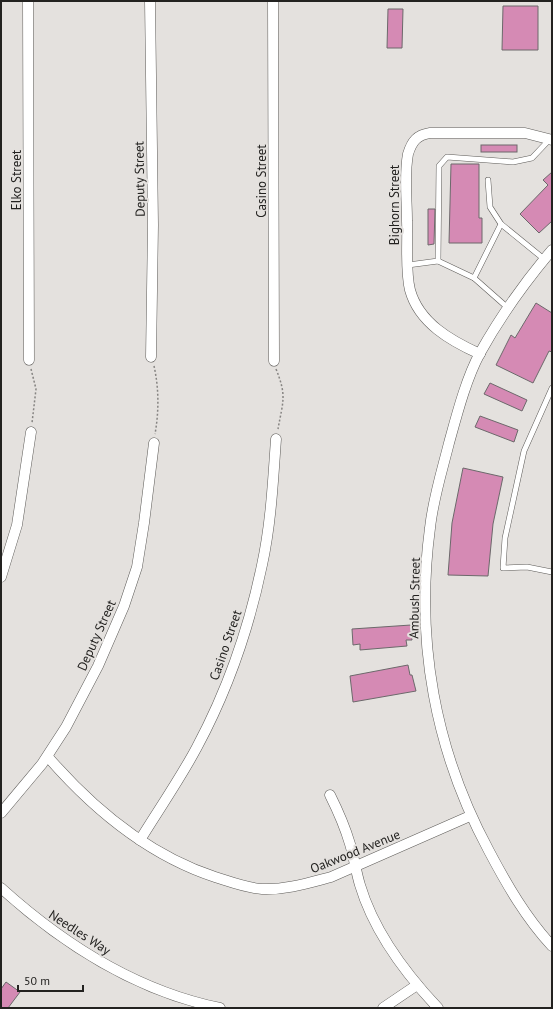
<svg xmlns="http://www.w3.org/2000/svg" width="553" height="1009" viewBox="0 0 553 1009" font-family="'PT Sans',sans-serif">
  <rect width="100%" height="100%" fill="#e4e1de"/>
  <g fill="#d58ab4" stroke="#6c696b">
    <polygon points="503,6 538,6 538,50 502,50"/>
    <polygon points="388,9 403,9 402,48 387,48"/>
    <rect x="481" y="145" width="36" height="7"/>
    <polygon points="451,164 479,164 479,218 482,218 482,243 449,243"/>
    <polygon points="552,172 552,221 539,233 520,214 548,185 543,180"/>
    <polygon points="428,209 435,209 434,244 428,245"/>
    <polygon points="536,303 552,313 552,352 549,351 533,383 496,365 511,335 515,338"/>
    <polygon points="490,383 527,400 522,411 484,394"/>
    <polygon points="480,416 518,430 514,442 475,427"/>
    <polygon points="463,468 503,477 493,524 488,576 448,575 452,523"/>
    <polygon points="411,625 412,640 406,640 407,646 360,650 360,644 353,645 352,629"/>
    <polygon points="408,665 410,675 412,675 416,691 353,702 350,676"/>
    <polygon points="6,982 20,992 8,1008 1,1008 1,989"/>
  </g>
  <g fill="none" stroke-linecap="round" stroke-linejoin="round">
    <defs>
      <g id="lane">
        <polyline points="488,180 490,207 501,224 544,259"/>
        <polyline points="501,224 474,278 508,308"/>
        <polyline points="438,261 474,278"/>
        <polyline points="408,265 438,261 439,166 447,157 513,162 532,158 550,139"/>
        <polyline points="552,388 524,451 505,538 503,568 527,567 552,572"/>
      </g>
      <g id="street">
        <polyline points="28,1 29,360"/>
        <polyline points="150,1 153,225 151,357"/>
        <polyline points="273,1 274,361"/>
        <path d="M552,250c-27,32 -52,67 -72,103 -14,26 -23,61 -31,90 -7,28 -16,56 -19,85 -15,113 5,223 59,323 18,34 37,67 63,95"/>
        <path d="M480,354c-29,-13 -61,-31 -70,-64 -5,-20 -2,-48 -3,-69 0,-22 -3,-46 1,-67 4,-13 9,-19 22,-21h95l27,7"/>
        <polyline points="1,577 17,525 31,432"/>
        <path d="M48,757c46,53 100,98 167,120 16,5 31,11 47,12 24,1 46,-6 69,-12l139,-61"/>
        <path d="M330,795c8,16 15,32 20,49 4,13 6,28 10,41 14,47 45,88 78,123"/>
        <polyline points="1,813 42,764 66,727 98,666 124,606 137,567 144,523 154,443"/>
        <path d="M140,840c19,-31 40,-61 57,-93 30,-56 52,-119 65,-182 9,-41 11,-84 14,-126"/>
        <path d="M1,888c62,56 136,103 219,120"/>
        <polyline points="383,1008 417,985"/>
      </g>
    </defs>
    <use href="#lane" stroke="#5d5b58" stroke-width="6"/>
    <use href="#street" stroke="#5d5b58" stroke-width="11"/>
    <g stroke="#868482" stroke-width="1.5" stroke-dasharray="2 2" stroke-linecap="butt">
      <path d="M154,366c5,22 5,46 1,68"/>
      <polyline points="31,369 36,389 32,423"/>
      <path d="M276,369c11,27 7,32 2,60"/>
    </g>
    <use href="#lane" stroke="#fff" stroke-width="5"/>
    <use href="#street" stroke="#fff" stroke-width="10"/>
  </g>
  <g text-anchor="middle" stroke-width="4" stroke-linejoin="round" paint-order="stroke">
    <g font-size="13" fill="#232220" stroke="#e4e1de">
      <text transform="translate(139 179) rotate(-91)" y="5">Deputy Street</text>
      <text transform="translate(16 180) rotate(-90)" y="5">Elko Street</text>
      <text transform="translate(261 181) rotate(-90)" y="5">Casino Street</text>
      <text transform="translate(394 205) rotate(-90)" y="5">Bighorn Street</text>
      <text transform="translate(414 598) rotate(-89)" y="5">Ambush Street</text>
      <text transform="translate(96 635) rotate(-66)" y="5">Deputy Street</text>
      <text transform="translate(225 645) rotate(-71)" y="5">Casino Street</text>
      <text transform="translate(355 851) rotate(-22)" y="5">Oakwood Avenue</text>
      <text transform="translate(80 932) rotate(33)" y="5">Needles Way</text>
    </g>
  </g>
  <rect width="553" height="1009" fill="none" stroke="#232220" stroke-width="4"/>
  <path d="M18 985v6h65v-6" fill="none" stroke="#232220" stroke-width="2"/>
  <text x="24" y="985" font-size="12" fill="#232220" stroke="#e4e1de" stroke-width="3" paint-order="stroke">50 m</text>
</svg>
